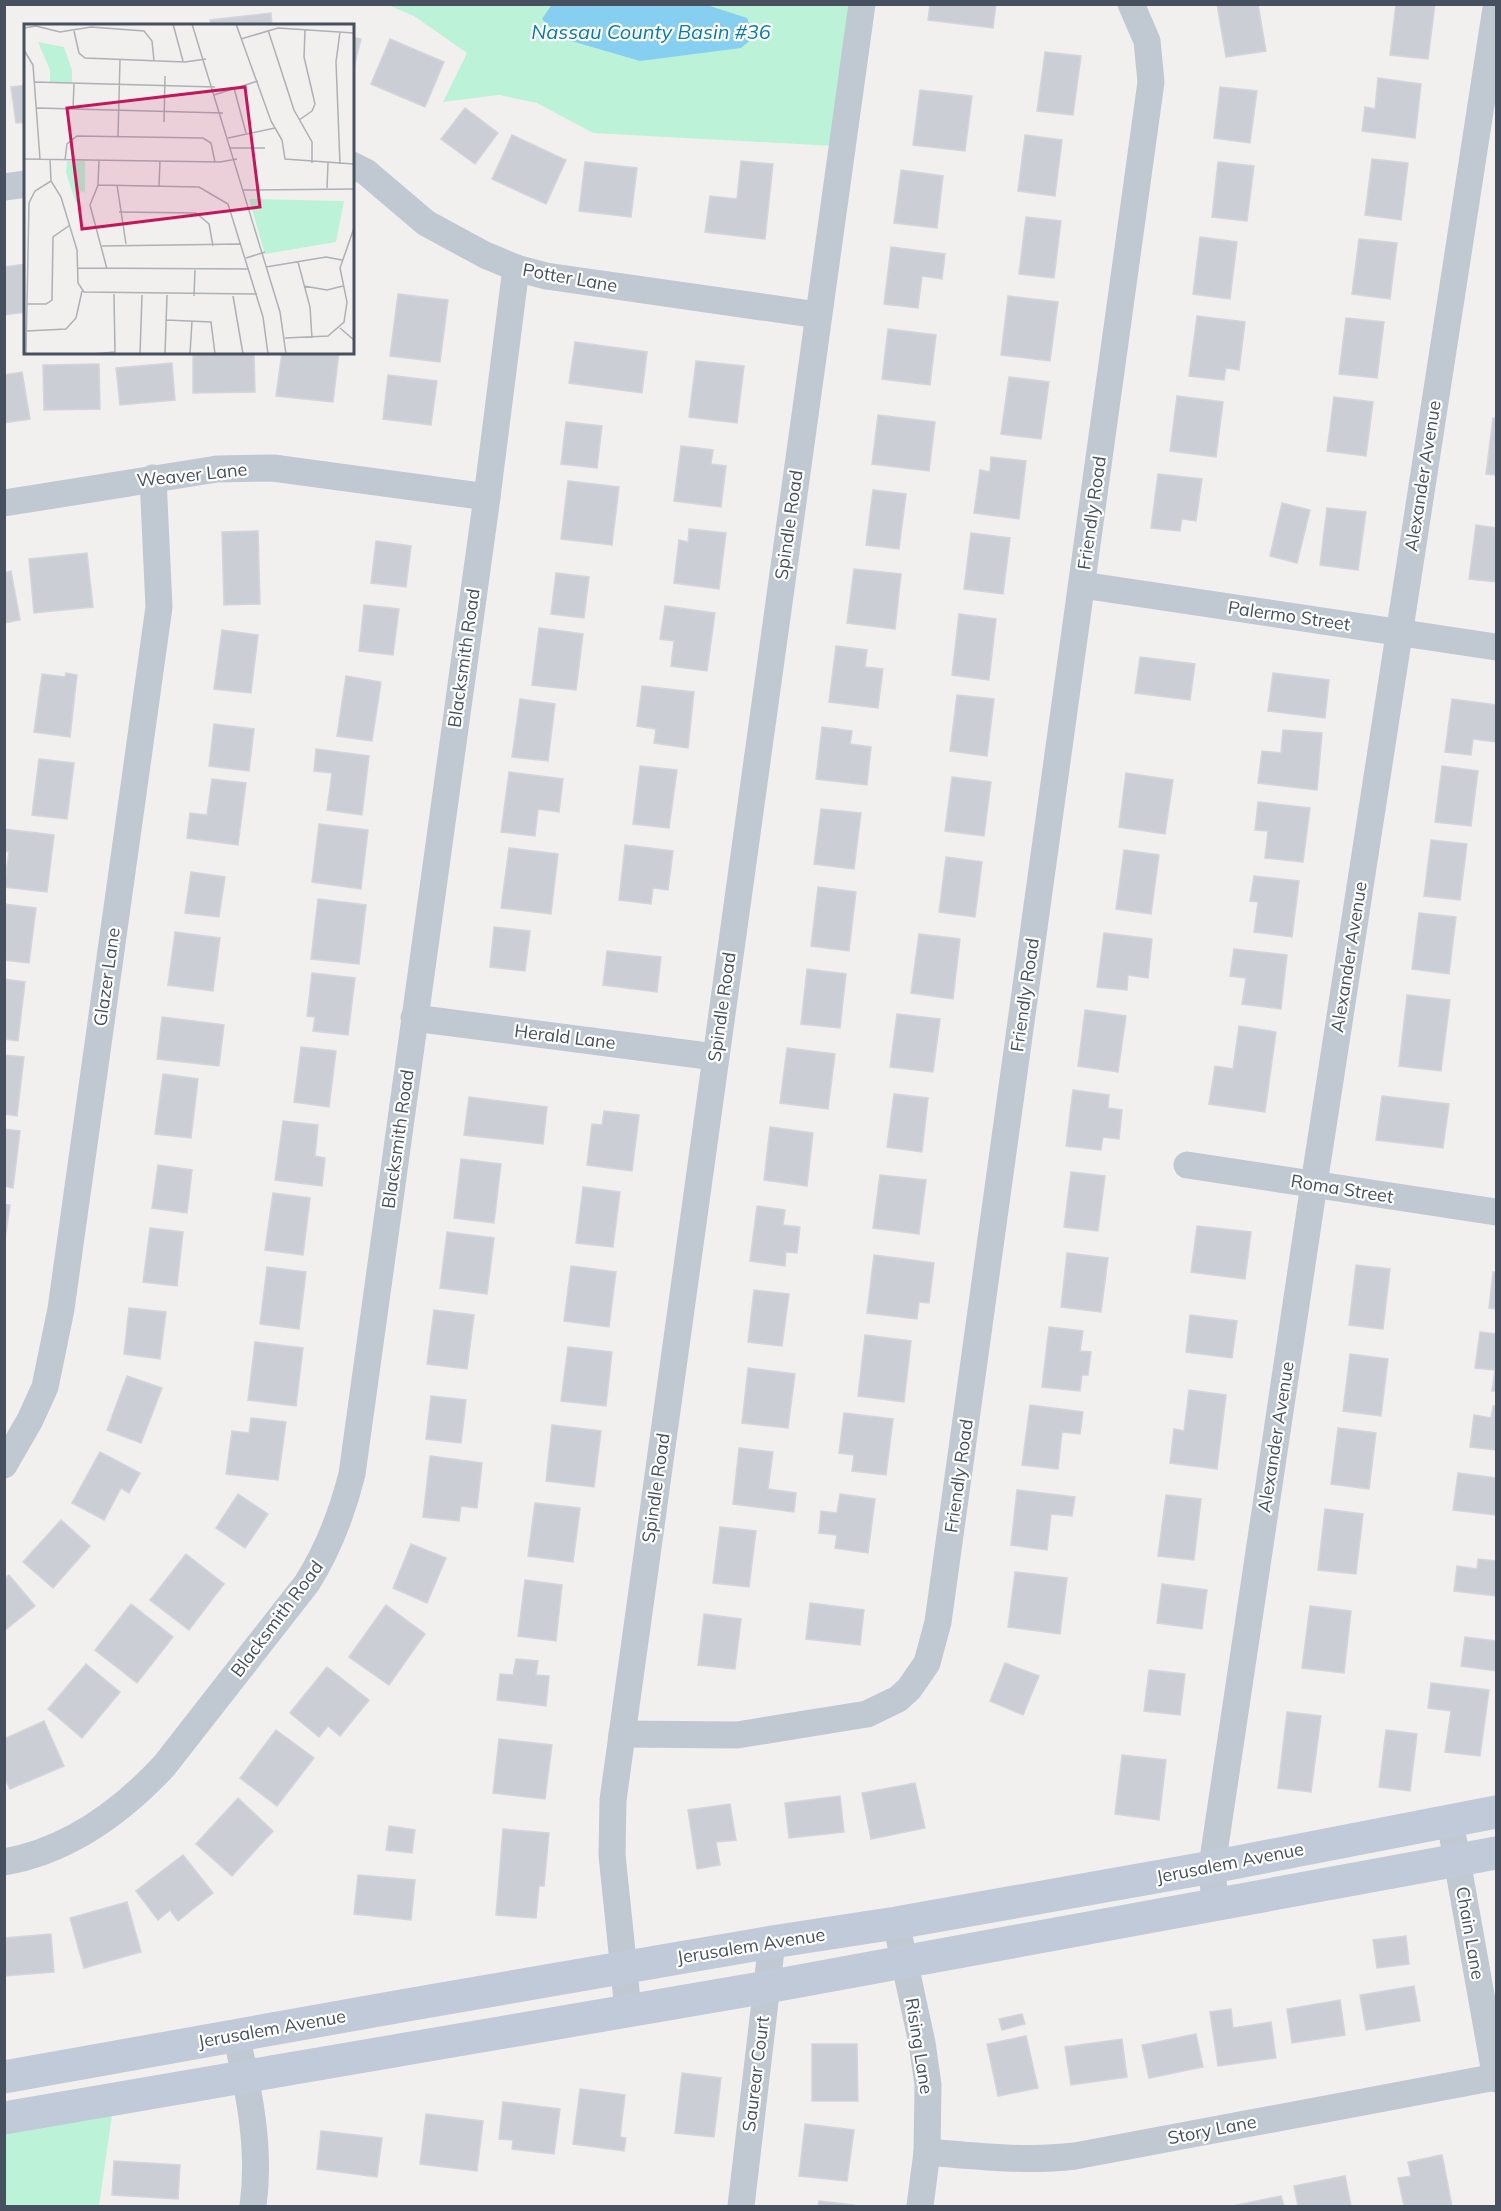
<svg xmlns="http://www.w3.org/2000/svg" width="1501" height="2211" viewBox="0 0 1501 2211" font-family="Mulish,sans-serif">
  <rect width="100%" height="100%" fill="#f2f0ef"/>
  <g fill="#bcf2d7">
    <polygon points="388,5 853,5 834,146 593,133 537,103 499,95 443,102 467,53 414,16"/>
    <polygon points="115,2094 99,2206 5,2206 5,2112"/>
  </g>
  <polygon fill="#87cff1" points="552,4 707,5 747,18 754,37 741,48 640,61 561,38 542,19"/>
  <g fill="#cbced5" stroke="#d3d5db" stroke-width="1.5">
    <polygon points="930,4 996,4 993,28 928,20"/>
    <polygon points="1217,4 1258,4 1266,51 1226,57"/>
    <polygon points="1396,4 1435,4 1428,59 1390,55"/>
    <polygon points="271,13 272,26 211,26 210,20"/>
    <polygon points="352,37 361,39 352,76"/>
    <polygon points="390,39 444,62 425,107 371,84"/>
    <polygon points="1045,52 1081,56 1073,115 1037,111"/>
    <polygon points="1378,78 1421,84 1415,138 1362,131 1365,107 1375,109"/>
    <polygon points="26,85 26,122 16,123 11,87"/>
    <polygon points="1220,87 1257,91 1250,143 1214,138"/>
    <polygon points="920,90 972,96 965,151 913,145"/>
    <polygon points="465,108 498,133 475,164 441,139"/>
    <polygon points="512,135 566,160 546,204 492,179"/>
    <polygon points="1025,135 1062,140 1055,196 1018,191"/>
    <polygon points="1372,159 1408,163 1401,220 1365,215"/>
    <polygon points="741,161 773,164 765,239 705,232 710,196 737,199"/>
    <polygon points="585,162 637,168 631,217 579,211"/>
    <polygon points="1218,162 1254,166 1247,221 1212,217"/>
    <polygon points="901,170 943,176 937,228 894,223"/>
    <polygon points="1026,217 1061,221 1054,278 1019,274"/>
    <polygon points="1200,237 1237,242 1230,299 1193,294"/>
    <polygon points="1359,239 1397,243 1390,299 1352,294"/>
    <polygon points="891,247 945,254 942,279 922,276 918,308 884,304"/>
    <polygon points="26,264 26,312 4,315 4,267"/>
    <polygon points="398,294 448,300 440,362 390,356"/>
    <polygon points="1008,296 1058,302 1050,361 1001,355"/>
    <polygon points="1197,316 1245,322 1239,370 1226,368 1224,380 1189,376"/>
    <polygon points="1346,318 1384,322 1377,378 1339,374"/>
    <polygon points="888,329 936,335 930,385 882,379"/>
    <polygon points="575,342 647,352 642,393 569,383"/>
    <polygon points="193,352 254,352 255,392 193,393"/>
    <polygon points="282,352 339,352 333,402 276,396"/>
    <polygon points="696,361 744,366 737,423 689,417"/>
    <polygon points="172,363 175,400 120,405 116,368"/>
    <polygon points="99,364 100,409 44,410 43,365"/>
    <polygon points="22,372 30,419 4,423 4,375"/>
    <polygon points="388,375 437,381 431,425 383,419"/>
    <polygon points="1009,377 1049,382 1041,439 1001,434"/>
    <polygon points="1177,396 1223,402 1216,457 1170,451"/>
    <polygon points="1334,397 1373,402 1366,456 1327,451"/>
    <polygon points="878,415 935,422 929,471 872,464"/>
    <polygon points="1493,418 1496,419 1496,475 1486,474"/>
    <polygon points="566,422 602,426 597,468 561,464"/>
    <polygon points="681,446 713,450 711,464 726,466 721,507 674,501"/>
    <polygon points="991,457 1026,461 1019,519 974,513 980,470 990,472"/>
    <polygon points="1158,474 1202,479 1196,521 1182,519 1180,531 1151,528"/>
    <polygon points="568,481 619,487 612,545 561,539"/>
    <polygon points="873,490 906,494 899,549 866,545"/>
    <polygon points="1282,503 1310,510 1297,563 1270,556"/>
    <polygon points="1327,508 1366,512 1358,570 1320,565"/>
    <polygon points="1476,525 1496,528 1496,582 1469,579"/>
    <polygon points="689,529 726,533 719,589 674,583 679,540 688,542"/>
    <polygon points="258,531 260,604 224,605 222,532"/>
    <polygon points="971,533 1010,538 1003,594 964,589"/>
    <polygon points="376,541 411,546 406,587 371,583"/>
    <polygon points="87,553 93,607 34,613 29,559"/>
    <polygon points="854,569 901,574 895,629 847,623"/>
    <polygon points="11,571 20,620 4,623 4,573"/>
    <polygon points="556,573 589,577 584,618 551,614"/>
    <polygon points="364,605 399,609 393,655 359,651"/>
    <polygon points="665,606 715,613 707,671 671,666 674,641 660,639"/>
    <polygon points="959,614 996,619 989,680 952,675"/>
    <polygon points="539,628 583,634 576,690 532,685"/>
    <polygon points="222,630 258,635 251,693 214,689"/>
    <polygon points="836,646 867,650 865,667 883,669 878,708 829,702"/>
    <polygon points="1140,657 1195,664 1190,700 1135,693"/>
    <polygon points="66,673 77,675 70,737 34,732 42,674 65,677"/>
    <polygon points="1273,673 1329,680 1325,718 1268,711"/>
    <polygon points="346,676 381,682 372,741 337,736"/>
    <polygon points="642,686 694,692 688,748 654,743 656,729 637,726"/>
    <polygon points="957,695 994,699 987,756 950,751"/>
    <polygon points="520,699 555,704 548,761 512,757"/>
    <polygon points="1452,699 1496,705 1496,742 1473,739 1471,755 1445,752"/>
    <polygon points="214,724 254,729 249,771 209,766"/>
    <polygon points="822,727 852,731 850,744 871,747 867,785 816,779"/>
    <polygon points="1283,730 1322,733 1317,790 1258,783 1262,751 1281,753"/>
    <polygon points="316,749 369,756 362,815 327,810 332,773 314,771"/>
    <polygon points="39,759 74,763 67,819 32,815"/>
    <polygon points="640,766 677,770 669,828 633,824"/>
    <polygon points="1442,766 1478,771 1471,826 1435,822"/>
    <polygon points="509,772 563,779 559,812 538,809 535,836 501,832"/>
    <polygon points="1126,773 1173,780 1165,834 1119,827"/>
    <polygon points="952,777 991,782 984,836 945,831"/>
    <polygon points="212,779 246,783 238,845 187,838 190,813 207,815"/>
    <polygon points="1258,802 1310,808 1303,862 1265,858 1268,831 1255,830"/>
    <polygon points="821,809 861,813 854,869 814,864"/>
    <polygon points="319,824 368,830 361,889 312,882"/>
    <polygon points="4,829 54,835 47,892 4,887 9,852 4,851"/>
    <polygon points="1431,840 1467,844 1460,900 1424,896"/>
    <polygon points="625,845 673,851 668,890 653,888 651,904 619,900"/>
    <polygon points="509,848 558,854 551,914 501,908"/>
    <polygon points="1124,850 1159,855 1151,914 1116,909"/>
    <polygon points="946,857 982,862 975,917 939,912"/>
    <polygon points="191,872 225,877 219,917 185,913"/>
    <polygon points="1254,876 1299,881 1292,937 1254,932 1258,902 1250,901"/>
    <polygon points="818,887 856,892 849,951 811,946"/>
    <polygon points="318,899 366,905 359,964 311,959"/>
    <polygon points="4,904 36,908 29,963 4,960"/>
    <polygon points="1419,913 1456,917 1449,974 1412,969"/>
    <polygon points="494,927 530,931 525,971 490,967"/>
    <polygon points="175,932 220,938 213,991 168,985"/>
    <polygon points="1104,933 1152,939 1148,978 1128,975 1127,990 1097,987"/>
    <polygon points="919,934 960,939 953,999 911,993"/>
    <polygon points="1234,949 1287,955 1281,1009 1242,1004 1246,978 1230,976"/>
    <polygon points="607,951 661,957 657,992 603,985"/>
    <polygon points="807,969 846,974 840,1028 801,1024"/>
    <polygon points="312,973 355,978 348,1035 313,1031 315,1017 307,1016"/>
    <polygon points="4,979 25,982 18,1041 4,1039"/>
    <polygon points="1407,995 1450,1000 1441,1071 1399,1066"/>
    <polygon points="1085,1010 1126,1016 1118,1072 1078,1066"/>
    <polygon points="897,1014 940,1019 933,1072 890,1067"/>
    <polygon points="162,1017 224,1025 219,1066 157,1059"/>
    <polygon points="1239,1026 1276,1032 1265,1112 1209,1104 1215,1066 1233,1069"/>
    <polygon points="301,1047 336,1051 329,1107 294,1102"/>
    <polygon points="787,1048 835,1054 828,1109 780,1103"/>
    <polygon points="4,1055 24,1057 17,1116 4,1114"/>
    <polygon points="163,1074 198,1079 191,1138 155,1134"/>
    <polygon points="1073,1090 1109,1095 1108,1108 1122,1110 1119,1139 1103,1137 1101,1150 1066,1146"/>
    <polygon points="894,1094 928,1098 922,1152 887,1147"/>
    <polygon points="1382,1096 1449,1104 1443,1148 1376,1140"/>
    <polygon points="469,1097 547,1107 543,1144 464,1135"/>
    <polygon points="604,1111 639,1115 632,1171 587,1165 592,1124 602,1125"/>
    <polygon points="283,1121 318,1125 315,1156 325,1158 322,1186 275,1180"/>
    <polygon points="770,1127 813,1133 807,1186 764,1180"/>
    <polygon points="4,1129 20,1131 13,1188 4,1186"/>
    <polygon points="461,1159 501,1164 494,1223 454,1218"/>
    <polygon points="158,1165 192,1170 187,1213 152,1208"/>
    <polygon points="1071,1172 1105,1176 1098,1231 1064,1227"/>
    <polygon points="880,1175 926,1180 919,1234 873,1228"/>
    <polygon points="583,1187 620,1192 613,1247 576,1243"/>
    <polygon points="273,1193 310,1198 303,1255 265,1250"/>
    <polygon points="4,1204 10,1205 4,1246"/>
    <polygon points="757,1206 785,1210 783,1225 800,1227 797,1253 786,1252 785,1266 750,1261"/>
    <polygon points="1197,1226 1251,1232 1245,1279 1191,1272"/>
    <polygon points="150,1228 183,1232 177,1286 143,1282"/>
    <polygon points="447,1232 494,1238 487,1294 440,1288"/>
    <polygon points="1067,1253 1108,1258 1101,1312 1061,1307"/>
    <polygon points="874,1255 934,1263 929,1303 919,1302 917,1319 867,1313"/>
    <polygon points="1356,1265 1390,1269 1383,1329 1349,1325"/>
    <polygon points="571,1266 616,1272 609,1327 564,1321"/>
    <polygon points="267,1267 306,1272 299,1329 260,1324"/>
    <polygon points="1493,1272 1496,1272 1496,1309 1489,1308"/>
    <polygon points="754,1290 789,1294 782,1346 748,1342"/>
    <polygon points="129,1308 166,1312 160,1359 124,1354"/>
    <polygon points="434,1310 474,1315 467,1369 427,1364"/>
    <polygon points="1190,1315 1237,1321 1232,1358 1186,1352"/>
    <polygon points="1049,1327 1083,1331 1080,1351 1091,1352 1088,1375 1082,1375 1080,1391 1042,1387"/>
    <polygon points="1480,1332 1496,1334 1496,1391 1492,1391 1495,1370 1475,1368"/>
    <polygon points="865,1335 911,1341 904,1402 858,1396"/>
    <polygon points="255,1342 303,1348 296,1406 248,1400"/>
    <polygon points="568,1347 612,1352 606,1406 561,1401"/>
    <polygon points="1350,1354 1388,1359 1381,1416 1343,1411"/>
    <polygon points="748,1368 795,1374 788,1428 742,1423"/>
    <polygon points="127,1376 162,1388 141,1443 107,1430"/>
    <polygon points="1189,1390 1226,1395 1217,1469 1170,1463 1174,1429 1184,1431"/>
    <polygon points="431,1396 466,1400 461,1443 426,1439"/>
    <polygon points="1030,1405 1083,1412 1080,1434 1062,1432 1058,1469 1022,1465"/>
    <polygon points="1493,1406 1496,1406 1496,1450 1470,1447 1474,1415 1491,1418"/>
    <polygon points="844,1413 893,1419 886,1475 852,1471 854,1455 839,1453"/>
    <polygon points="251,1418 286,1422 278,1480 226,1474 232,1431 249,1433"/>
    <polygon points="552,1425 601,1431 594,1487 546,1481"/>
    <polygon points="1338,1428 1376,1433 1369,1489 1331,1484"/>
    <polygon points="739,1448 773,1452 768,1489 796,1493 794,1512 733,1504"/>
    <polygon points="100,1452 140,1473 129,1493 121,1488 104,1520 72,1503"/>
    <polygon points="430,1456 482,1463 477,1508 461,1506 459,1521 423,1517"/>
    <polygon points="1458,1473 1496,1478 1496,1515 1453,1510"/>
    <polygon points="1017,1490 1075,1497 1072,1516 1051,1514 1047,1550 1011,1545"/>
    <polygon points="238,1494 268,1514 245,1548 216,1528"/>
    <polygon points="840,1494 875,1499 868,1553 835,1548 837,1535 819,1533 821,1511 837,1513"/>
    <polygon points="1166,1495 1201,1499 1194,1560 1158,1556"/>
    <polygon points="535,1503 580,1508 573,1562 528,1556"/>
    <polygon points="1325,1509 1363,1514 1356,1574 1318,1570"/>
    <polygon points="61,1520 90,1546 53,1588 23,1562"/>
    <polygon points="720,1527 756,1531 749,1587 713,1583"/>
    <polygon points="411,1544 446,1558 427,1603 393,1588"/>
    <polygon points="186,1554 224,1584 189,1630 150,1600"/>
    <polygon points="1478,1559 1496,1561 1496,1596 1454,1591 1457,1566 1477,1569"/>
    <polygon points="1015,1572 1067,1578 1060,1634 1008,1627"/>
    <polygon points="9,1575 35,1606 4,1631 4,1579"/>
    <polygon points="525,1580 562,1585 556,1641 518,1636"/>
    <polygon points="1162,1584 1207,1590 1202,1629 1157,1623"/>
    <polygon points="810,1603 864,1610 860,1645 806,1639"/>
    <polygon points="131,1604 173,1637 137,1683 95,1650"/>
    <polygon points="386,1605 425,1634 389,1685 349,1657"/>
    <polygon points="1310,1606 1351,1611 1344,1673 1302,1668"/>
    <polygon points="704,1614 741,1619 735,1669 698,1665"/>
    <polygon points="1465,1637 1496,1641 1496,1671 1461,1666"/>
    <polygon points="516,1659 538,1661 536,1675 549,1676 546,1706 497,1700 500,1674 513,1675"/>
    <polygon points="1005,1663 1039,1676 1023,1715 990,1701"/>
    <polygon points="86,1664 120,1692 82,1738 48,1709"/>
    <polygon points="327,1667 369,1700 340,1736 328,1726 319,1737 290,1713"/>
    <polygon points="1149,1670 1185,1674 1180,1715 1144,1711"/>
    <polygon points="1431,1683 1489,1690 1480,1756 1445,1752 1451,1711 1428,1708"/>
    <polygon points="1287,1712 1321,1716 1311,1792 1278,1788"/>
    <polygon points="44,1721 64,1766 10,1789 4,1776 4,1739"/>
    <polygon points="276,1730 314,1758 277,1806 240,1778"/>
    <polygon points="1386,1730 1417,1734 1410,1791 1379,1787"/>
    <polygon points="499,1739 552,1745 545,1799 493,1793"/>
    <polygon points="1122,1755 1166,1760 1159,1820 1115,1814"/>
    <polygon points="915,1783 925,1828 871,1839 862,1793"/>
    <polygon points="840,1796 844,1832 789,1838 785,1803"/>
    <polygon points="238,1798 273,1831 232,1876 196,1844"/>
    <polygon points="730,1804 736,1840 716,1842 720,1865 697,1869 688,1810"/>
    <polygon points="389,1826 415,1830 412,1853 386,1850"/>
    <polygon points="503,1829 549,1833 544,1886 539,1886 536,1918 496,1915"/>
    <polygon points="183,1855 213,1893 178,1921 170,1910 158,1920 136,1891"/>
    <polygon points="358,1875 415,1880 411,1920 354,1914"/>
    <polygon points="127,1902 141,1952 84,1968 70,1918"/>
    <polygon points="51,1934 54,1972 4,1976 4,1938"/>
    <polygon points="1406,1936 1409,1964 1377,1968 1373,1940"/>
    <polygon points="1414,1986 1420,2021 1366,2030 1360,1995"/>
    <polygon points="1340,2000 1345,2035 1292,2043 1287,2009"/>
    <polygon points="1231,2009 1233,2028 1271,2022 1276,2058 1218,2066 1210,2012"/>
    <polygon points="1022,2014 1025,2024 1002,2030 999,2019"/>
    <polygon points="1196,2034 1203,2067 1149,2078 1142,2045"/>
    <polygon points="1026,2036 1038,2088 998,2096 987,2044"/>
    <polygon points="1122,2039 1127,2077 1071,2085 1065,2047"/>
    <polygon points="812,2044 857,2044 858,2101 812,2101"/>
    <polygon points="682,2073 721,2078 714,2137 675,2133"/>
    <polygon points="580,2089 625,2095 620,2137 626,2138 624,2151 573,2144"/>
    <polygon points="503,2102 560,2109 554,2154 512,2149 513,2140 499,2139"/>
    <polygon points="426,2114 483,2121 477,2171 420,2164"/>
    <polygon points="805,2124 854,2130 847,2181 799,2176"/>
    <polygon points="321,2131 382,2138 377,2177 317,2169"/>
    <polygon points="1442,2155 1452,2206 1404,2206 1398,2178 1411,2176 1408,2162"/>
    <polygon points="114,2161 180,2165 178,2199 112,2195"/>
    <polygon points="1345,2176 1351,2206 1298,2206 1294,2186"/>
    <polygon points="1281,2196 1284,2206 1232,2206"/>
    <polygon points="819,2201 854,2205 853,2206 818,2206"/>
  </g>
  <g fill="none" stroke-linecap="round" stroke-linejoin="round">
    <g stroke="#c0c8d2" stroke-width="27">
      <polyline points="352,165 366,172 426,223 485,255 516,268 546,276 818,315"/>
      <polyline points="4,187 26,184"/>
      <polyline points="4,503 217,469 273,468 487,497"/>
      <polyline points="1082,585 1496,647"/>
      <polyline points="414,1018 715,1057"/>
      <polyline points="1187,1165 1496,1212"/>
      <polyline points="4,1465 30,1420 45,1387 61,1309 159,607 153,478"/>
      <polyline points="622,1734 737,1735 867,1714 898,1699 909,1689 927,1663 938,1622 1151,82 1147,41 1131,4"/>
      <polyline points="1450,1821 1496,2079"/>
      <path d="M4,1862c64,-11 117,-50 160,-96l143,-183c22,-35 35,-69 45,-109l135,-977 29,-229"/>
      <polyline points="1215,1906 1212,1867 1215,1846 1314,1184 1496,8"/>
      <polyline points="896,1923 922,2043 928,2085 927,2152 920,2206"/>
      <polyline points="628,2010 612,1855 613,1800 862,4"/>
      <path d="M236,2035c13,56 25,114 17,171"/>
      <path d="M927,2152c49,4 98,10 148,4l421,-79"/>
      <polyline points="741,2206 772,1942"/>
    </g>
    <g stroke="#c1cad9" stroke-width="33">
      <polyline points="4,2077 407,2005 772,1942 896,1923 1212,1867 1496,1812"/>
      <polyline points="4,2118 767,1987 1496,1853"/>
    </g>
  </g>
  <g text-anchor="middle" stroke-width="4.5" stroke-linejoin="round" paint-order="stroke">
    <g font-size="18" fill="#46505e" stroke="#fff">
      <text transform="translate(570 278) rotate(10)" y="6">Potter Lane</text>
      <text transform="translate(192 475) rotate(-6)" y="6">Weaver Lane</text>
      <text transform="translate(1423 476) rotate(-81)" y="6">Alexander Avenue</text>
      <text transform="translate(1092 513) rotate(-82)" y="6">Friendly Road</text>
      <text transform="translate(789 525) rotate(-82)" y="6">Spindle Road</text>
      <text transform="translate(1289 616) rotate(8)" y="6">Palermo Street</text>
      <text transform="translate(464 658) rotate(-82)" y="6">Blacksmith Road</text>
      <text transform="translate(1349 957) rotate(-81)" y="6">Alexander Avenue</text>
      <text transform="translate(107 977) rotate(-82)" y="6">Glazer Lane</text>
      <text transform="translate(1025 995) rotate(-82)" y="6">Friendly Road</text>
      <text transform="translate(722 1007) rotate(-82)" y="6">Spindle Road</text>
      <text transform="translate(565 1037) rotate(7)" y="6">Herald Lane</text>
      <text transform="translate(398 1139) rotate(-82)" y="6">Blacksmith Road</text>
      <text transform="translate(1342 1189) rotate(9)" y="6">Roma Street</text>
      <text transform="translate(1276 1437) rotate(-81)" y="6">Alexander Avenue</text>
      <text transform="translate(959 1476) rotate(-82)" y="6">Friendly Road</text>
      <text transform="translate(656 1488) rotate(-82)" y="6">Spindle Road</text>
      <text transform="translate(277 1619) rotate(-53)" y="6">Blacksmith Road</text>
      <text transform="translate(1230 1863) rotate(-11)" y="6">Jerusalem Avenue</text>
      <text transform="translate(1470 1933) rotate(80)" y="6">Chain Lane</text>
      <text transform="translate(751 1946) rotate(-9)" y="6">Jerusalem Avenue</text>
      <text transform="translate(272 2029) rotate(-10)" y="6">Jerusalem Avenue</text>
      <text transform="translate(919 2046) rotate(81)" y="6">Rising Lane</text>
      <text transform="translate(756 2074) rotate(-83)" y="6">Saurear Court</text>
      <text transform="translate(1212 2130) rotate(-11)" y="6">Story Lane</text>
    </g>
    <g font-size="20" font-style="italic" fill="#057bb3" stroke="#fff">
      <text x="651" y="39">Nassau County Basin #36</text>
    </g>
  </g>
  <g transform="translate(24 24)">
    <rect width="330" height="330" fill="#f2f0ef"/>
    <path d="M14,18l26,5 8,23v13l-22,-1v-12zM43,137h18v32l-4,-2 -5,12 -10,-30zM225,175l95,2 -8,41 -71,12z" fill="#bcf2d7"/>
    <path fill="none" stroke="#adb0b5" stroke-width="1.5" d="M149,0l10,37M168,0l88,288 6,42M212,0l35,97 11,19 3,19 69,5M0,4l12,-2 24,6 31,-5 53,4 8,10 2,20M244,6l26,80 18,32v21M50,7l5,22 6,5 100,4 21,-3M316,8l-4,30 4,102M217,15l37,-11 76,5M0,26l9,15 7,94M11,58l180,5M210,64l12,45M190,71l44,-14M13,84l186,5M49,85l1,-25M275,96l13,-9 3,-7 -11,-47 1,-27M140,98l1,-46M94,112l2,-76M204,114l47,-10M206,124h35M0,135l196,3 17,-3M26,135l1,22 10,16 16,53 1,33 6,9 173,2M41,136l2,-16 10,-8 126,2 8,5 4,19M75,136l-1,25 -8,20 17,64M74,161l101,2 29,17 35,113 5,37M93,161l9,59M135,162l1,-25M303,164l1,-25M219,166l111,-1M95,188l77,1 13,11 4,22M78,222l139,-2M222,234l19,-6M274,238l12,45 2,31M242,243l60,-10 16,3M54,244l171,1M280,262l23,4 16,-4M90,270l1,60M170,272l1,-26M209,272l10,58M3,280h19l6,-4 1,-63 17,-12M142,296l45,2 4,32M316,304l14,12M3,307l39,-2 10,-11 6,-27M261,314l43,-2 16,-14 3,-20 -7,-34 14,-40M2,330l3,-151 6,-12 16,-10M68,330l23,-2M116,330l2,-59M141,330l2,-59M166,330l2,-33"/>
    <path fill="#c2185b" fill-opacity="0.15" stroke="#c2185b" stroke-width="3" d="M221,63l15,120 -178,22 -15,-121z"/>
    <rect width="330" height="330" fill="none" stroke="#46505e" stroke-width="3"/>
  </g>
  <rect width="1501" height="2211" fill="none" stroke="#46505e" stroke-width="12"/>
</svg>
